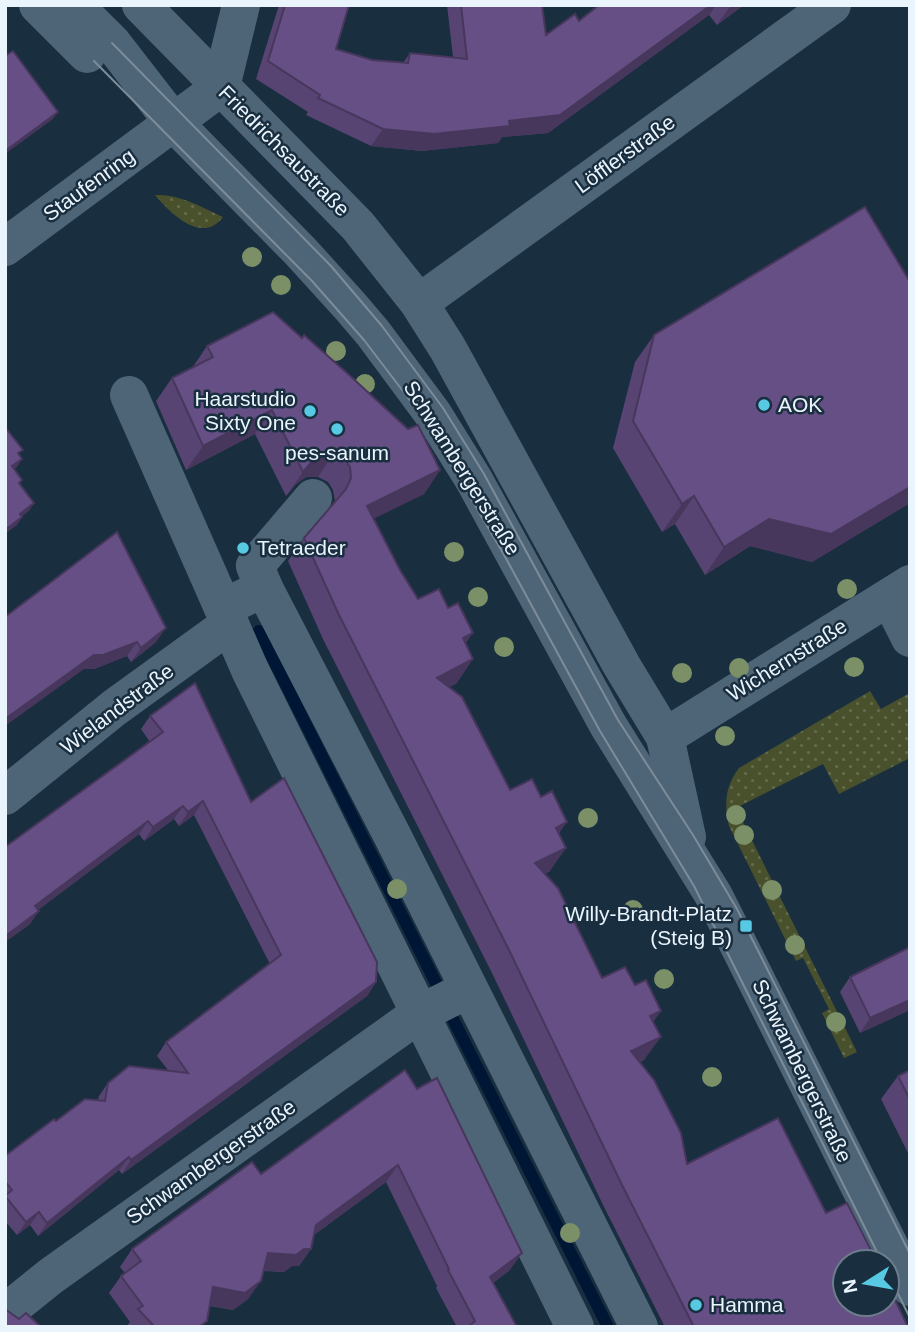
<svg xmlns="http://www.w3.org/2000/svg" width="915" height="1332" viewBox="0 0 915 1332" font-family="Arial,sans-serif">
  <defs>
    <pattern id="grass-dots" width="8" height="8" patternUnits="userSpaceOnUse" patternTransform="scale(1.75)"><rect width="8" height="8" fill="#49512c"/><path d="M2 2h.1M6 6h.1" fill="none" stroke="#636b4c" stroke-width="1.8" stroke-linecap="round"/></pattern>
  </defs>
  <rect width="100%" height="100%" fill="#192e3f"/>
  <g fill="url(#grass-dots)">
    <path d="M155,195c25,-1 46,12 68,22 -21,28 -53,-4 -68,-22z"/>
    <path d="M870,691l11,18 27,-15 2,64 -71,36 -16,-30 -87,44 121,244 -13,6 -22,-45 7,-4 -26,-51 -7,3 -67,-135c-5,-21 -4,-40 10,-58z"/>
  </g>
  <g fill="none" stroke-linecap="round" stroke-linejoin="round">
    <g stroke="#001635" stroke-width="12">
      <polyline points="259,631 440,991"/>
      <polyline points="452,1017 608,1327"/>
    </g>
    <g stroke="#4e6578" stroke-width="38">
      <polyline points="38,5 87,54"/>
      <polyline points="74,5 112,43 174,123 300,251 350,306 373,333 433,414 474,480 608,725 714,896 910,1287"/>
      <polyline points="141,5 358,226 419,303 448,349 622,666 665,737 687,837"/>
      <polyline points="5,247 221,87 241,5"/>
      <polyline points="419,303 832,5"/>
      <polyline points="129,395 223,608 264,588 392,835 639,1327"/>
      <polyline points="264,588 255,566 313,498"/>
      <polyline points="890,598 910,638"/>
      <polyline points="223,608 250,670 575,1327"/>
      <polyline points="665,737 910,584"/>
      <polyline points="5,796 114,708 230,624"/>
      <polyline points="5,1313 51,1276 419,1014 469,989"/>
    </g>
    <g stroke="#7c8c99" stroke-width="2">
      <polyline points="112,43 331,266 382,326 443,408 484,474 618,720 693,835 737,909 910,1254"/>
      <polyline points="94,61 312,281 364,340 425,420 503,553 600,731 694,886 882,1262"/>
      <polyline points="887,1271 910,1318"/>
    </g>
  </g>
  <g fill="#7b9067">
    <circle cx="252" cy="257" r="10"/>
    <circle cx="281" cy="285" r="10"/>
    <circle cx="336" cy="351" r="10"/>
    <circle cx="365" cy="384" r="10"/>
    <circle cx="454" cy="552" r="10"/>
    <circle cx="847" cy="589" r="10"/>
    <circle cx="478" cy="597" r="10"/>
    <circle cx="504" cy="647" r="10"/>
    <circle cx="854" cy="667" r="10"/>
    <circle cx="739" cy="668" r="10"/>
    <circle cx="682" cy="673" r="10"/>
    <circle cx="725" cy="736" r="10"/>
    <circle cx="736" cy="815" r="10"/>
    <circle cx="588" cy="818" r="10"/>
    <circle cx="744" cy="835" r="10"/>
    <circle cx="397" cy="889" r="10"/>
    <circle cx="772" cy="890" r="10"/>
    <circle cx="633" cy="910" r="10"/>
    <circle cx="795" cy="945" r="10"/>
    <circle cx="664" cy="979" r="10"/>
    <circle cx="836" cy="1022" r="10"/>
    <circle cx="712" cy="1077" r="10"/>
    <circle cx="570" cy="1233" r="10"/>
  </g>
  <g fill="#574472">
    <polygon points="279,5 349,5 336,49 372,60 403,63 410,53 453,57 447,5 542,5 546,35 579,21 599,5 744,5 717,25 709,15 548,133 502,137 498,143 422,151 371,146 306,115 308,112 256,79"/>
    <polygon points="910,282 910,503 812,562 750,546 705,575 675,524 662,532 613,448 635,362 654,335"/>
    <polygon points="207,346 440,470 424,494 374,518 400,570 418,599 466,643 457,683 449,687 510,790 559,834 550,871 545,874 602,978 635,985 661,1011 653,1022 644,1060 640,1062 687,1164 826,1213 908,1327 665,1327 605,1209 492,973 323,639 288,561 304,538 334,503 335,501 333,490 328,482 318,477 306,477 296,484 286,496 255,434 186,470 156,401 172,378 192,368"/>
    <polygon points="5,617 156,642 131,662 127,656 94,669 84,669"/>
    <polygon points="150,716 251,802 376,982 367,996 122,1174 119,1170 38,1236 30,1225 17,1235 5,1221 5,1156 56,1121 98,1100 99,1096 108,1083 168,1070 157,1056 166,1042 270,964 194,815 179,826 174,819 144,841 139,834 38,910 30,924 5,942 5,847 150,742 141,729"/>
    <polygon points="850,977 910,1010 860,1033 840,992"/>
    <polygon points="405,1070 510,1270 493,1283 517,1327 457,1327 436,1288 437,1286 386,1182 314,1235 311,1249 299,1266 292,1266 284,1272 263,1271 248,1299 233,1310 210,1306 203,1327 126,1327 130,1322 109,1293 121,1276 125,1273 120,1267 132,1249 261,1174"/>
    <polygon points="910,1070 910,1157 881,1099 898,1076"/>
  </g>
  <g fill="#47375c">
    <polygon points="711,5 716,5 709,15 548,133 502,137 498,143 422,151 371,146 383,129 509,121"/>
    <polygon points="733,5 744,5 717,25 729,8"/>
    <polygon points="58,112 53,119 5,154 5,151"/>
    <polygon points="272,410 255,434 186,470 203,446"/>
    <polygon points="334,453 318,477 306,477 296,484 286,496 303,472 313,460 323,454"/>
    <polygon points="22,459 17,467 6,474 12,466"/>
    <polygon points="440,470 424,494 351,530 367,506"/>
    <polygon points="910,487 910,503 812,562 750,546 705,575 724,547 769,519"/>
    <polygon points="694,496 675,524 662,532 682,504"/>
    <polygon points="34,503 29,511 14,522 20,514"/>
    <polygon points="22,517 17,525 5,534 5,530"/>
    <polygon points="166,628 156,642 131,662 141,648"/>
    <polygon points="473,633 457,656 463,638"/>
    <polygon points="137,642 127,656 94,669 84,669 5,726 5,719 94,655"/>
    <polygon points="473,659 457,683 420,702 437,678"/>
    <polygon points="203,801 194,815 179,826 188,812"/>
    <polygon points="183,806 174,819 144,841 153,827"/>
    <polygon points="148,821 139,834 26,919 35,906"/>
    <polygon points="567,822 551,845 556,828"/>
    <polygon points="566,848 550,871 519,887 535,863"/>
    <polygon points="39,911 30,924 5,942 5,937 7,935"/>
    <polygon points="376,982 367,996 122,1174 131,1160"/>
    <polygon points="910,1000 910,1010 860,1033 870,1018"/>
    <polygon points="661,1011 644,1034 650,1016"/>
    <polygon points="661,1037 644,1060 615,1075 631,1051"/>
    <polygon points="129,1157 119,1170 38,1236 47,1223"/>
    <polygon points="398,1165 386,1182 304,1242 316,1225"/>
    <polygon points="39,1212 30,1225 17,1235 26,1222"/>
    <polygon points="304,1249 311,1249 299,1266 292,1266 284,1272 256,1270 268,1253"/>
    <polygon points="522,1253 510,1270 478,1294 490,1277"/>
    <polygon points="261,1281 248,1299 233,1310 201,1304 213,1287"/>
  </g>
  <g fill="#654f84" stroke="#47375c" stroke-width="2">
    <polygon points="285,5 349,5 336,49 372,60 408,63 410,53 467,59 461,5 542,5 546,35 575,14 579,21 599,5 711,5 560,115 509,121 510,126 434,134 383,129 318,98 320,95 268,61"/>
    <polygon points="13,51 58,112 5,151 5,56"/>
    <polygon points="865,207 910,282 910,487 831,534 769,519 724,547 694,496 682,504 633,421 654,335"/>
    <polygon points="273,312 302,338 304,335 347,373 408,429 418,425 440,470 367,506 400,570 418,599 439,589 448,608 458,603 473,633 463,638 473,659 437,678 462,697 510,790 532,779 541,797 552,791 567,822 556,828 566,848 535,863 558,888 602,978 625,967 635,985 646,980 661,1011 650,1016 661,1037 631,1051 654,1080 681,1133 687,1164 778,1118 826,1213 847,1203 877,1262 845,1262 845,1304 887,1304 887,1283 908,1327 694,1327 622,1185 509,950 339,615 304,538 346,489 351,478 350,467 344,458 334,453 323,454 313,460 303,472 272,410 203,446 172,378 213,357 207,346"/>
    <polygon points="5,427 23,450 18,453 22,459 12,466 22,480 19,483 34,503 20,514 22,517 5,530"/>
    <polygon points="117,532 166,628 141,648 137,642 103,655 94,655 5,719 5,617"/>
    <polygon points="195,683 251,802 284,778 377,962 376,982 131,1160 129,1157 47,1223 39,1212 26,1222 5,1196 12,1190 5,1181 5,1156 54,1119 56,1121 85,1099 105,1101 108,1083 129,1066 188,1073 166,1042 281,955 203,801 188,812 183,806 153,827 148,821 35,906 39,911 7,935 5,932 5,847 163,732 150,716"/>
    <polygon points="910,947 910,1000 870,1018 850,977"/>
    <polygon points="405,1070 417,1089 437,1078 522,1253 490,1277 517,1327 468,1327 475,1321 448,1270 449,1269 398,1165 316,1225 311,1249 304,1249 296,1255 268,1253 261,1281 245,1293 213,1287 207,1321 199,1327 155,1327 138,1309 143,1306 121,1276 141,1261 132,1249 252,1162 261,1174"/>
    <polygon points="910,1070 910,1100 898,1076"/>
    <polygon points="5,1309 19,1319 26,1313 41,1327 5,1327"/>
  </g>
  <g fill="#58c9e3" stroke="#192e3f" stroke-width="2.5">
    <circle cx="764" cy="405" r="7"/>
    <circle cx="310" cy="411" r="7"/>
    <circle cx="337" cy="429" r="7"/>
    <circle cx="243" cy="548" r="7"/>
    <rect x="739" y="919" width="14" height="14" rx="3.5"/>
    <circle cx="696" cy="1305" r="7"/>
  </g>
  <g text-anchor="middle" stroke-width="5" stroke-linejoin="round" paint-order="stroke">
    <g font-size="21" fill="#eaf4fd" stroke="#192e3f">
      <text transform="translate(284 151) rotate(45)" y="7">Friedrichsaustraße</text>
      <text transform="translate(625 154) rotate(-36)" y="7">Löfflerstraße</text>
      <text transform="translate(89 185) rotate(-36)" y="7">Staufenring</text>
      <text transform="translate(462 468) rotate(58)" y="7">Schwambergerstraße</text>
      <text transform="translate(787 660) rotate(-32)" y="7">Wichernstraße</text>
      <text transform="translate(117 709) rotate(-37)" y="7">Wielandstraße</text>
      <text transform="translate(802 1071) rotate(64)" y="7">Schwambergerstraße</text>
      <text transform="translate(211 1162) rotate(-35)" y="7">Schwambergerstraße</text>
    </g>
    <g font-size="21" fill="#eaf4fd" stroke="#192e3f" text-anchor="start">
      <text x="296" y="406" text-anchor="end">Haarstudio<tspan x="296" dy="24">Sixty One</tspan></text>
      <text x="778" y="412">AOK</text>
      <text x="337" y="460" text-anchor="middle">pes-sanum</text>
      <text x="257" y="555">Tetraeder</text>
      <text x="732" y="921" text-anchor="end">Willy-Brandt-Platz<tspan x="732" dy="24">(Steig B)</tspan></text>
      <text x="710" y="1312">Hamma</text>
    </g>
  </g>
  <rect width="915" height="1332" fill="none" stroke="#eaf4fd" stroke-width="14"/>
  <g transform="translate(866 1283) rotate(259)"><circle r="33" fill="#192e3f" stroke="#6d7d8b" stroke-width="2"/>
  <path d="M0-5L12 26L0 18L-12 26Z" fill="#58c9e3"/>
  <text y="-10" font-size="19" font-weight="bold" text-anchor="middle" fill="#eaf4fd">N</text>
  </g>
</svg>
